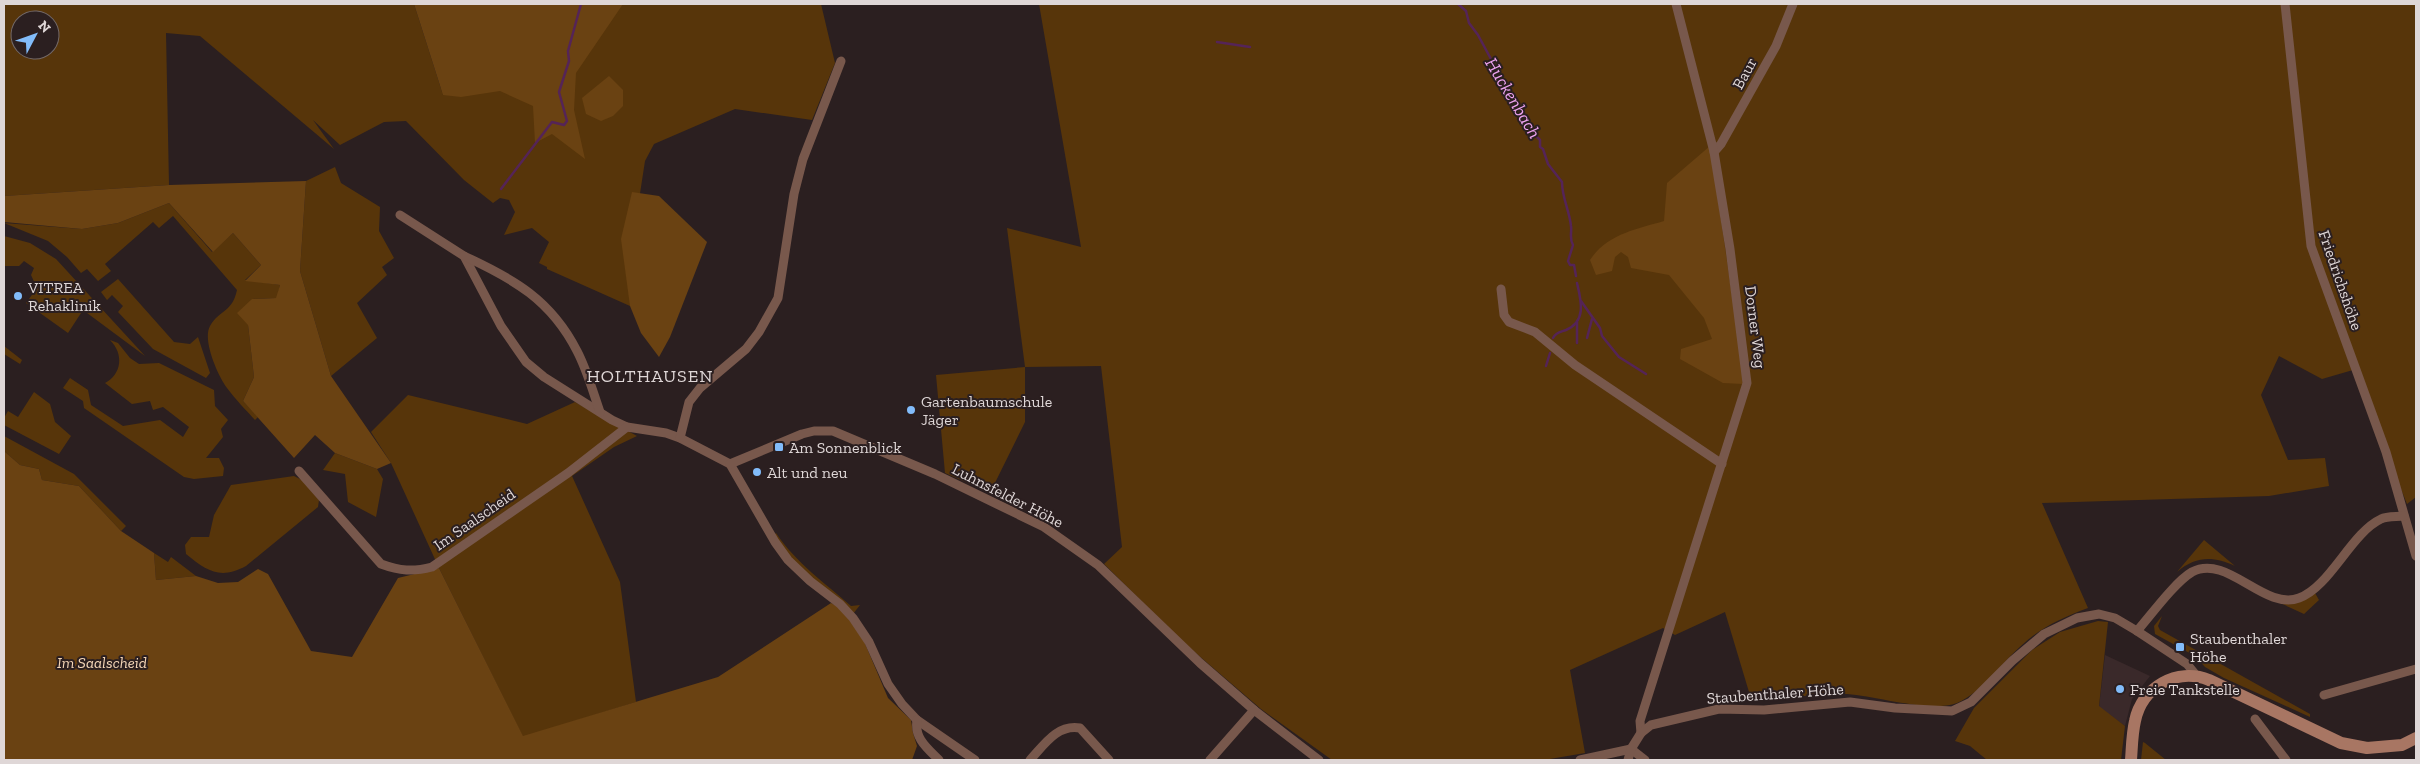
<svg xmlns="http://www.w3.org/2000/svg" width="2420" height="764" viewBox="0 0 2420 764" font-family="'Zilla Slab',serif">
  <rect width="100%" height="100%" fill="#2b1f20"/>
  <polygon fill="#3a292a" points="2105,655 2150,676 2132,699 2125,726 2099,707"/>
  <g fill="#57350a" fill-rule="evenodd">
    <path d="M4,4h410l29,91 -23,-91h401l14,59 -23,57 -77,-11 -81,35 -9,17 -12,78 -3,67 -83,-37v-2l-8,-4 10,-21 -17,-14 -28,7 11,-23 -6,-12 -9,-2 -7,5 -29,-23 -58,-59 -22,1 -44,23 -27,-25 21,29 -134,-113 -34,-3 3,152 -165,11zM20,20h30v30h-30z"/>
    <path d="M1039,4h1377v493l-9,7 -54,-134 -31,9 -43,-23 -18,39 27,65 37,-2 4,28 -60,10 -227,7 46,105c-24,9 -47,19 -66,37 -21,18 -39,47 -65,58 -28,10 -80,-7 -110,-9 -27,-2 -66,6 -95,8l-27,-90 -50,23 -12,-7 -93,42 15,83 -41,7h-212l-71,-51 -78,-67 -79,-78 18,-17 -21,-181 -76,1v55l-35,71 -45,-20 -9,-98 89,-8 -18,-139 74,19z"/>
    <polygon points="335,167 341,183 380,207 379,231 394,258 382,267 387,275 357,303 377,338 331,376 300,271 306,181"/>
    <path d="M169,203l43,49 21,-19 28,32 -16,15 35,5 -3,13 -25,1 -4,26 6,52 -11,24 15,16 -3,3c-9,-10 -20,-21 -28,-32 -9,-12 -25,-48 -17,-62 10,-17 22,-13 27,-36l-64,-74 -14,12 -6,-6 -48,42 6,7 -13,10 -11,-12 -6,4 -14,-16 -19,-16 -44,-18 78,6 36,-6z"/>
    <polygon points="4,236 30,243 56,259 145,356 83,310 68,333 26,303 37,288 31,275 34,268 24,261 19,266 4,266"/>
    <polygon points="118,279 174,342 190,344 198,337 210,373 206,378 153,349 118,312 123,306 112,295 107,300 101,292"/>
    <path d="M110,340l8,3 12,15 9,6 20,-1 55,27 1,16 13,14 -7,9 2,8 -17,21h13l5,10 -1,8 -29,3 -10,-2 -100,-69 -1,-7 -20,-13 7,-10 18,12 3,15 32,21 37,-6 23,17 6,-10 -26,-20 -10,3 -3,-9 -18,3 -27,-21c17,-9 19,-29 5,-43z"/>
    <polygon points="4,346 22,360 20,364 4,354"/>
    <polygon points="34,392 50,404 55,422 71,436 59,454 4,425 4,418 8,411 18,417"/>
    <polygon points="408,395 527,424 575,402 637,436 614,447 572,476 620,582 636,702 523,737 439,568 391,463 371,432"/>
    <polygon points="4,436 74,474 126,526 121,531 79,486 42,480 39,469 20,465 4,451"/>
    <polygon points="335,453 377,469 383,479 376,517 348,502 345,474 323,470"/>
    <path d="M294,476l8,4 17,20 -1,7 -72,59c-26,14 -39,5 -60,-12l-1,-9 6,-8h18l5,-22 17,-30z"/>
    <path d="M776,533c20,30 49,50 75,73l9,-1 -7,9 -58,-51 -21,-28z"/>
    <path d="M2204,540l31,26c-22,-10 -39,-10 -58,6z"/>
    <polygon points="154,553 168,562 171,557 196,576 156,580"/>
    <path d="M2315,593l4,7 -15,14 -28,-13c15,4 27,2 39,-8z"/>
    <polygon points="2162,616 2158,626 2160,630 2310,714 2310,717 2224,678 2205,667 2195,656 2155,634 2154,626"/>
    <polygon points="2098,621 2108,622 2099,706 2125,726 2121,760 1987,760 1970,746 1955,741 1974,708 2032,650 2060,632"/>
    <polygon points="2143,742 2145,743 2166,760 2141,760"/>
  </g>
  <g fill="#6a4212">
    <polygon points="414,4 623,4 576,73 574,110 585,159 552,134 535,143 533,106 500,91 461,97 443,95"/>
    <polygon points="609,76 623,90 623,106 613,116 601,121 586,114 582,98"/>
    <path d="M1710,146l32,218 1,20 -20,-1 -43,-24 1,-10 31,-10 -8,-21 -35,-43 -38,-7 -3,-11 -7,-5 -6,5 -3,14 -16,4 -6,-15c17,-26 47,-31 74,-39l3,-38z"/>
    <polygon points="306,181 300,271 331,376 391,463 377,469 335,453 315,435 294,458 243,401 254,377 248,325 237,313 252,299 276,298 280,285 245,281 261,265 233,233 213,252 169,203 118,223 82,229 4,222 4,196 169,185"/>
    <polygon points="632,192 659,196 707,242 670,337 659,357 641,333 630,306 621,239"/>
    <polygon points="4,451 20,465 39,469 42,480 79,486 121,531 154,553 156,580 196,576 218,583 238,582 258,569 268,574 311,651 352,657 398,578 439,568 523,736 718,677 831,603 842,609 861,634 888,698 911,720 913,733 917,746 912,760 4,760"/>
  </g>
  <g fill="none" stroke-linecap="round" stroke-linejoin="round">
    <g stroke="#552457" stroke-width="2.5">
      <path d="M1458,4l8,7 3,12 9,12 27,50 6,14 9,8 10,17 -1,5 11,11v7l3,2 5,15 14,18c0,16 7,27 9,44 1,7 -2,12 2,19l-5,16 2,4h4l2,11"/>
      <polyline points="1217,42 1250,47"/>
      <polyline points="501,189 552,122 564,125 567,121 559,92 569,61 568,51 581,4"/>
      <polyline points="1581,301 1600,328 1602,336 1619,357 1646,374"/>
      <path d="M1553,338c3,-6 8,-6 13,-8 21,-9 15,-30 11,-47"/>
      <polyline points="1587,338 1592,319"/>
      <polyline points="1577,343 1577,322"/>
      <polyline points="1546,366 1550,353"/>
    </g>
    <g stroke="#78584c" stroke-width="9">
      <polyline points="2285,4 2311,246 2386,452 2416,556"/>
      <polyline points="1714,152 1721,144 1776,46 1793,4"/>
      <polyline points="400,215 464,256 501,326 526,362 544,377 612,420 627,427 666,433 680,438 730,464 775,542 788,560 810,581 840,604 853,618 869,642 888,684 902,704 917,720 975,760"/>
      <path d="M464,256c50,23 87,44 113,95 10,19 16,41 23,61"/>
      <polyline points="1501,289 1504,315 1509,322 1535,332 1575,365 1722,464"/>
      <polyline points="680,438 689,402 700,388 746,349 759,332 778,298 794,194 803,159 841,61"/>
      <polyline points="730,464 802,434 814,431 833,431 935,474 1044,527 1098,565 1200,663 1254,710 1319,760"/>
      <path d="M299,471l82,93c19,7 32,8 51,3l136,-94 59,-46"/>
      <path d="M2137,631c14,-16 38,-49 55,-59 35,-19 72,39 107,26 31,-11 52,-65 82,-79 6,-3 16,-2 23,-3"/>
      <polyline points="2324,695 2416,669"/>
      <polyline points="2255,719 2286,760"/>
      <path d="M917,720c-3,18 10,28 22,40"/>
      <polyline points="1641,733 1640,721 1747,383 1730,249 1714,152 1676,4"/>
      <polyline points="1631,749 1645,760"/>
      <path d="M1030,760c14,-15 27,-36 50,-32l29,32"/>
      <polyline points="1210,760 1254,710"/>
      <polyline points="1580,760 1631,749"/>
      <polyline points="1628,760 1631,749 1641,733 1651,725 1719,709 1764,710 1850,702 1895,708 1952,711 1971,702 2012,661 2044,634 2077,618 2099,614 2115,618 2137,631 2187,664 2196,675"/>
    </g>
    <path stroke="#a87663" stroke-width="12" d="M2131,760c1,-13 1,-26 4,-39 7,-34 42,-54 74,-41l132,63 26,5 35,-3 14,-7"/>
  </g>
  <g fill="#82bcfa" stroke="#2b1f20" stroke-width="2">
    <circle cx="18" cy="296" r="5"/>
    <circle cx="911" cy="410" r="5"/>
    <rect x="774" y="442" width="10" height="10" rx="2.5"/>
    <circle cx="757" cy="472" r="5"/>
    <rect x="2175" y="642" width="10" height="10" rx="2.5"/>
    <circle cx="2120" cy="689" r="5"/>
  </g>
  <g text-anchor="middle" stroke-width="4" stroke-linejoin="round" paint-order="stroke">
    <g font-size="16" fill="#dfd7d7" stroke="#2b1f20">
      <text transform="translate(1744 73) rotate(-61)" y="6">Baur</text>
      <text transform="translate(2341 280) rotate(71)" y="6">Friedrichshöhe</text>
      <text transform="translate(1756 327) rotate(83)" y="6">Dorner Weg</text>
      <text transform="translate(1008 495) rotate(27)" y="6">Luhnsfelder Höhe</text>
      <text transform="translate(474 519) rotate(-35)" y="6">Im Saalscheid</text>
      <text transform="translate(1775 693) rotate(-4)" y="6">Staubenthaler Höhe</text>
    </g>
    <g font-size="16" fill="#dfd7d7" stroke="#2b1f20" text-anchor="start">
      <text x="28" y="293">VITREA<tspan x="28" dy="18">Rehaklinik</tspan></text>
      <text x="921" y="407">Gartenbaumschule<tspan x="921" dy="18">Jäger</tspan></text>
      <text x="789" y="453">Am Sonnenblick</text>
      <text x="767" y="478">Alt und neu</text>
      <text x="2190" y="644">Staubenthaler<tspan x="2190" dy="18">Höhe</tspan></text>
      <text x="2130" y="695">Freie Tankstelle</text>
    </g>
    <g font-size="16" font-style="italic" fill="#f6d7b8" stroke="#2b1f20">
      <text x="102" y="668">Im Saalscheid</text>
    </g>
    <g font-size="18" font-style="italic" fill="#eea3f0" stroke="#2b1f20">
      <text transform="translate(1513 98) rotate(59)" y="6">Huckenbach</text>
    </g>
    <g font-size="18" letter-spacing="1" fill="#dfd7d7" stroke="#2b1f20">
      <text x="650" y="382">HOLTHAUSEN</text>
    </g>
  </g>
  <rect width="2420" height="764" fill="none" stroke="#dfd7d7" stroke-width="10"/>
  <g transform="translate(35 35) rotate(49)"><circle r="24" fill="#2b1f20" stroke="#736969"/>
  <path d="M0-4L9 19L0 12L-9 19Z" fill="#82bcfa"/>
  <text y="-8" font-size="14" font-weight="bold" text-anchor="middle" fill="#dfd7d7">N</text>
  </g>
</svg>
